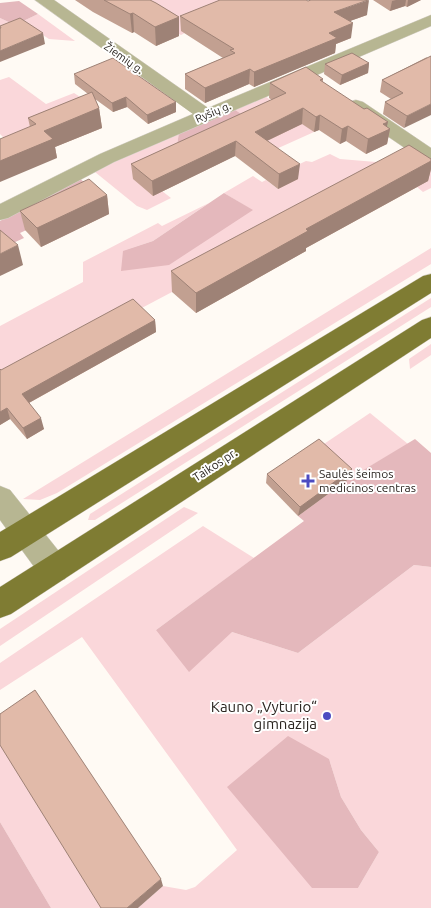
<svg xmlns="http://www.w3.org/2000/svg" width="431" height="908" viewBox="0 0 431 908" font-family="Ubuntu,sans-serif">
  <rect width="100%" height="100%" fill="#fffaf4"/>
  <g fill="#fad7da" fill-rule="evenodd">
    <polygon points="114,0 246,0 181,35"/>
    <polygon points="38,14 75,41 49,39 40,33 0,40 0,18 15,25"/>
    <polygon points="9,77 46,104 74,93 90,103 4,138 0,134 0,80"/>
    <polygon points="265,96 314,132 274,150 262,143 274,137 234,109"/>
    <polygon points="179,132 175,159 162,191 171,198 147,210 137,206 95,172 96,170"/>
    <polygon points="330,154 340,159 424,166 431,170 431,188 423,192 417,187 172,292 0,383 0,326 83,282 83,262 158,223 162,226 209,203 153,241 123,251 252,210 224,193 253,176 262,182 266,180 278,189 287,170 306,161 312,162"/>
    <polygon points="431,248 431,264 57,493 40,500 23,499"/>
    <polygon points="431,298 431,307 95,520 88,520 90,514"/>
    <polygon points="431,344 431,355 410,369 409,359"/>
    <polygon points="370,413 408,444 350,478 318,448"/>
    <polygon points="184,507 198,513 0,646 0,629"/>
    <path d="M203,526l51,32 -98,72 76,2 66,21 116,-88 17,2v341h-293l25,-22 23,4 9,-3 42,-37 -155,-213 -82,53v-27zM329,759l12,38 20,33 18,22 -21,36z"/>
    <polygon points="0,743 102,908 51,908 0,822"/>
  </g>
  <g fill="#e4b8bc">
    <polygon points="19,1 38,14 15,25 0,18 0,3"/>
    <polygon points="234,109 254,123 175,159 179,132"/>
    <polygon points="79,178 96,192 92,199 20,233 24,238 0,249 0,221"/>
    <polygon points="224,193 253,210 169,265 121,271 123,251 153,241"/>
    <polygon points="415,439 431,453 431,567 414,565 298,653 232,632 189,672 156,630 304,521 298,516 350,478"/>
    <polygon points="288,736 329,759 341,797 361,830 379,852 358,888 312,888 227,787"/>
    <polygon points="0,822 51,908 0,908"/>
  </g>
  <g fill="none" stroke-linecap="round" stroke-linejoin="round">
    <defs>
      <g id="minor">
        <polygon points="35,0 54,0 208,108 431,15 431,26 114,162 8,218 0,220 0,204 100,154 193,114"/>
        <polygon points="356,100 363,102 431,148 431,163 424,161 349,110 346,106 349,102"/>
        <polygon points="0,486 10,490 65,559 69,569 65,579 54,582 43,579 0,520"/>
      </g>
      <g id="major">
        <polygon points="431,274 431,293 11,557 0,561 0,532 423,276"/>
        <polygon points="431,317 431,338 11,614 0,618 0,587 422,320"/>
      </g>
    </defs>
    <use href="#minor" stroke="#d9d4ce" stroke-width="1"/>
    <use href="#major" stroke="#d9d4ce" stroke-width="1"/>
    <use href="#minor" fill="#b7b692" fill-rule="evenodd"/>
    <use href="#major" fill="#7f7c33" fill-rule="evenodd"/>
  </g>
  <g fill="#c2a091">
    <polygon points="75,0 150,0 179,17 179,36 156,46 134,32 132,33 93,12"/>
    <polygon points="373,0 421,0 407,7 405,6 390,11"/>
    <polygon points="308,1 367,15 350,21 351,38 336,44 335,53 254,87 249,84 205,103 185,89 185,74 223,58 181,31 180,16"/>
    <polygon points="427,57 404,128 383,114 385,102 391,99 380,92 382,80"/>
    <polygon points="369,63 368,73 340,85 324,74 325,64"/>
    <polygon points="74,74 176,112 148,124 127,107 113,112 95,99 99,108 102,128 55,147 57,158 30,127 28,118 88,94 75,84"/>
    <polygon points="323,79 323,82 390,129 387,144 366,154 346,141 340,144 319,130 314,132 302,124 267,141 298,179 278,189 235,156 153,196 133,179 131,164 272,100 269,98 270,83"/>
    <polygon points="431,159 431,169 428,181 306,248 306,251 196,313 172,292 171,271"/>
    <polygon points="107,195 109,214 41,247 25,230 20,211"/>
    <polygon points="155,320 156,332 29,403 44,429 27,439 10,419 0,425 0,369 1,370"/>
    <polygon points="352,469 350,478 298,516 266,483 267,474"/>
  </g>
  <g fill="#9e8276">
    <polygon points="369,0 367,15 333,27 334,12"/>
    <polygon points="396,0 406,0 405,6 390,11 392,1"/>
    <polygon points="408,0 421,0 407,7"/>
    <polygon points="133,13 134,32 132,33 130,14"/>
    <polygon points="179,17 179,36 156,46 155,27"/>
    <polygon points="353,23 351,38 336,44 335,53 254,87 254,72 329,33"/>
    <polygon points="43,33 45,44 0,62 0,51"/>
    <polygon points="369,63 368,73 340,85 342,75"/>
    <polygon points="250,69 249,84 205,103 205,88"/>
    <polygon points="126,97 127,107 113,112 112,103"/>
    <polygon points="176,102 176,112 148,124 147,115"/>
    <polygon points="431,104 431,115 404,128 407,116"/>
    <polygon points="99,108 102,128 55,147 57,158 0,182 0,161 44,131"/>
    <polygon points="303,108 302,124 254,147 255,132"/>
    <polygon points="320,115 319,130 314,132 316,117"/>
    <polygon points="388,122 386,130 390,129 387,144 366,154 368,139 383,124"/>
    <polygon points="348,126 346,141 340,144 342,129"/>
    <polygon points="236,141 235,156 153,196 152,181"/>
    <polygon points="431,161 431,169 428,181 306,248 306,251 196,313 196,293 306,229"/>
    <polygon points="300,164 298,179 278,189 279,174"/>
    <polygon points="107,195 109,214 41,247 37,228"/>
    <polygon points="18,245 23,265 0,276 0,254"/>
    <polygon points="155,320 156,332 25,405 22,394"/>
    <polygon points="7,408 10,419 0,425 0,412"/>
    <polygon points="41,418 44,429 27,439 23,428"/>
    <polygon points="352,469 350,478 298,516 300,507"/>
    <polygon points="161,879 163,886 138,908 127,908"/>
  </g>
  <g fill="#e1baa9" stroke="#9e8276">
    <polygon points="104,0 150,0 156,3 179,17 155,27 133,13 130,14"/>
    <polygon points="220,0 306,0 308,1 311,0 368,0 334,12 353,23 329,33 337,38 254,72 250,69 205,88 185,74 235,53 230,50 234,49 180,16"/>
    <polygon points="20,18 43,33 0,51 0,28 1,28 0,26"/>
    <polygon points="352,53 369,63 342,75 325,64"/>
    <polygon points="431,56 431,104 407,116 385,102 403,93 382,80"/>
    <polygon points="113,58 176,102 147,115 126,97 112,103 74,74"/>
    <polygon points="306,67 323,79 320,80 364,109 367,108 388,122 383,124 390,129 368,139 348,126 342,129 320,115 316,117 303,108 255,132 300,164 279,174 236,141 152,181 131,164 286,93 270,83"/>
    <polygon points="92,92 99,108 44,131 53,139 0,161 0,139 36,124 28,118"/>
    <polygon points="409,145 431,159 431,161 306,229 308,231 196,293 171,271"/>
    <polygon points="89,179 107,195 37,228 20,211"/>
    <polygon points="0,230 18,245 0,254"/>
    <polygon points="133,299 155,320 22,394 41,418 23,428 7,408 0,412 0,369 1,370"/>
    <polygon points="319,439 352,469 300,507 267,474"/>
    <polygon points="35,690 161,879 127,908 101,908 0,745 0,714"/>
  </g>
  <g fill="#4c4bc1" stroke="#fff" stroke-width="2">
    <path d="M305.5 473.5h5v5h5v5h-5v5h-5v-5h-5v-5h5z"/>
    <circle cx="327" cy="716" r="5"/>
  </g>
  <g text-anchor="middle" stroke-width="4" stroke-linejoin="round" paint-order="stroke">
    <g font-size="11" fill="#2a2520" stroke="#fff">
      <text transform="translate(124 58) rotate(35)" y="4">Žiemių g.</text>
      <text transform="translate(213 112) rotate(-23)" y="4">Ryšių g.</text>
    </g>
    <g font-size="12" fill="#2a2520" stroke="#fff">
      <text transform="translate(215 465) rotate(-33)" y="4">Taikos pr.</text>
    </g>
    <g font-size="12" fill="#2a2520" stroke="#fff" text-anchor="start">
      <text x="319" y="478">Saulės šeimos<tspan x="319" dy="14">medicinos centras</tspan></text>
    </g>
    <g font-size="15" fill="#2a2520" stroke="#fff" text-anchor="end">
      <text x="317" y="712">Kauno „Vyturio“<tspan x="317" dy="17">gimnazija</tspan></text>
    </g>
  </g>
</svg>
